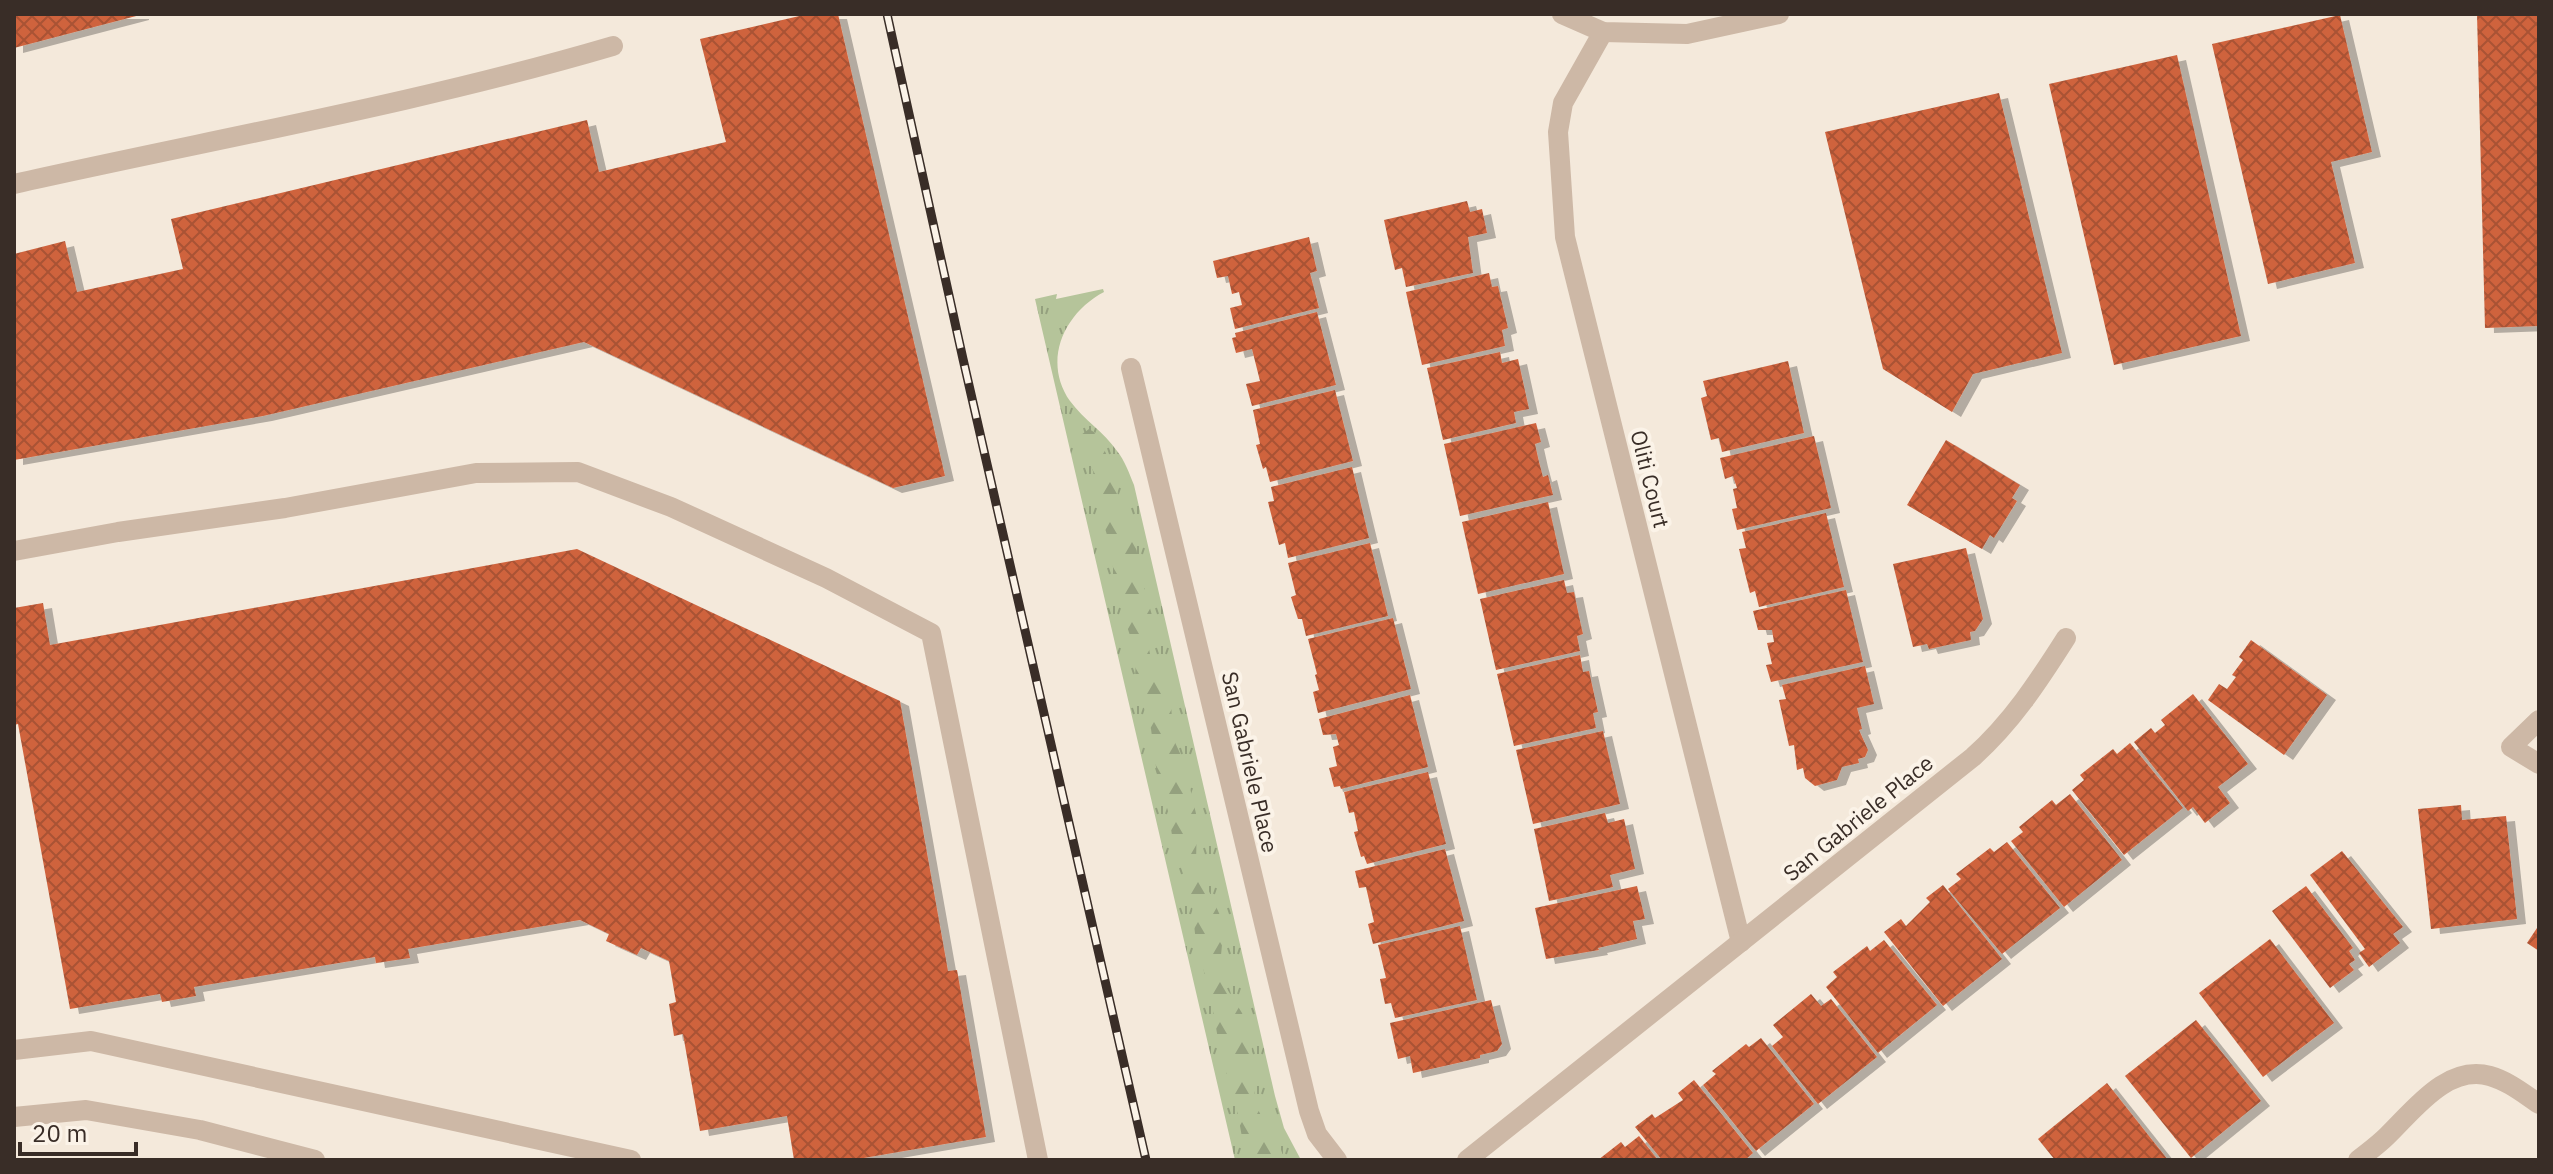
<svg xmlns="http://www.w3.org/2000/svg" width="2553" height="1174" viewBox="0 0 2553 1174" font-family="'IBM Plex Sans',sans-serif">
  <defs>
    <pattern id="grass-tufts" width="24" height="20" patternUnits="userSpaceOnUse" patternTransform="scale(2)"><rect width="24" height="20" fill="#b5c49a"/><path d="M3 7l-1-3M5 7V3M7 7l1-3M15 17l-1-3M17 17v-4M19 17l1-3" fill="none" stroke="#94a07e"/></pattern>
    <pattern id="forest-firs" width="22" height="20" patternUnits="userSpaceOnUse" patternTransform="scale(2)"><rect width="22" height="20" fill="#b5c49a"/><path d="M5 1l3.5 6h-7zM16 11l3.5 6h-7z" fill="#94a07e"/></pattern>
    <pattern id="building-cross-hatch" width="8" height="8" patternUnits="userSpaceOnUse" patternTransform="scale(2)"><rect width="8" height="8" fill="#cf633e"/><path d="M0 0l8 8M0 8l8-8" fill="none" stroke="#a95234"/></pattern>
    <filter id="shadow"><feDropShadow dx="9" dy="5" stdDeviation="0" flood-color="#0004"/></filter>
  </defs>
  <rect width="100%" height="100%" fill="#f4e9db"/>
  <path fill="url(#grass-tufts)" d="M1103,289l1,3c-40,21 -62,69 -34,109 14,19 34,31 47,50 8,10 12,22 17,34l141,611 9,32 17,32h-66l-200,-861 22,-5 -1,5z"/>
  <path fill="url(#forest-firs)" d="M1089,429l8,5 11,24 11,17 -3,36 20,34 3,24 14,50 -4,30 2,10 19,26 3,53 11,24 13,56 -1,45 28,61 -5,52 23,37 9,23 4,65c6,22 25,36 29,59h-38l-9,-51 -17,-58 -11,-65 -12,-34 -7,-65 -15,-34 -7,-42 -11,-37 -6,-45 -16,-48 1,-28 -18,-53 -9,-59 -9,-28 -1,-28 -18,-42v-8z"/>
  <g fill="url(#building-cross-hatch)" filter="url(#shadow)">
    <polygon points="14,14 140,14 140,15 14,48"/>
    <polygon points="808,14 838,14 945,476 893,488 584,342 263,416 14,460 14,254 65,241 77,292 183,269 171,219 587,120 599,172 726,142 700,39"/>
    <polygon points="2477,14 2539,14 2539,326 2485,328"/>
    <polygon points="2340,15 2372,152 2331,162 2355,263 2268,284 2212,44"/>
    <polygon points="2177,55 2241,336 2114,365 2049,84"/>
    <polygon points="1999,93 2062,353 1973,374 1952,412 1883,369 1825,132"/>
    <polygon points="1467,201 1470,212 1482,209 1487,233 1468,237 1473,273 1406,287 1402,268 1395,270 1384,220"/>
    <polygon points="1309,237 1317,271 1310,273 1319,308 1235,329 1230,308 1242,305 1239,292 1232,294 1228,276 1217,278 1213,261"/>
    <polygon points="1489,273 1492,287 1498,286 1508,328 1502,330 1505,346 1422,365 1406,292"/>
    <polygon points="1317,312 1336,385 1252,406 1246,384 1260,381 1252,349 1236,353 1232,338 1236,337 1235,333"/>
    <polygon points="1500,352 1502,363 1518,359 1529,409 1514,412 1516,423 1443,440 1427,368"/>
    <polygon points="1788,361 1804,433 1722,452 1719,438 1711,440 1701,398 1707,396 1703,381"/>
    <polygon points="1335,390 1353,461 1270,482 1266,467 1263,469 1256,445 1260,444 1253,410"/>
    <polygon points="1536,423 1541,442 1535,444 1539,462 1543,477 1548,475 1553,495 1460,516 1444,444"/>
    <polygon points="1814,436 1831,508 1737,530 1732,509 1737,508 1733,489 1737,488 1733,476 1725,479 1720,458"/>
    <polygon points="1946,440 2020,485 2012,498 2017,501 1994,538 1990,535 1982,549 1907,505"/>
    <polygon points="1352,467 1369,538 1288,558 1285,543 1279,545 1268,502 1274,501 1271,487"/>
    <polygon points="1548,502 1564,574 1478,594 1462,522"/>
    <polygon points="1826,513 1844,587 1759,607 1755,591 1750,593 1739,549 1746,548 1742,532"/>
    <polygon points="1370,543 1388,616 1306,636 1302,619 1298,619 1291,597 1296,595 1288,563"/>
    <polygon points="1966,548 1983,619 1975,631 1970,632 1971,640 1929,649 1927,644 1913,647 1893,564"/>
    <polygon points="577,549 900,701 948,971 957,970 986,1137 852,1160 794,1160 787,1116 700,1131 683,1034 674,1036 669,1004 676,1002 669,961 641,948 637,955 606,941 609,934 580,920 408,949 410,958 376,963 375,957 194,987 196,996 162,1002 160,994 70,1009 18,724 14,725 14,608 43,603 50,645"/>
    <polygon points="1564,580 1567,593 1574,592 1580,621 1583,634 1577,636 1580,651 1496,670 1480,599"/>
    <polygon points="1846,590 1863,662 1771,682 1766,665 1772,664 1767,643 1774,642 1772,630 1758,630 1753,611"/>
    <polygon points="1393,618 1411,689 1318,713 1313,692 1319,690 1315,675 1317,674 1308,639"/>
    <polygon points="2251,640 2327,695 2284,755 2208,700 2219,684 2227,689 2236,677 2232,675 2243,660 2239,657"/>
    <polygon points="1580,655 1583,672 1589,671 1598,712 1593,713 1596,728 1514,746 1497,674"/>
    <polygon points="1865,666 1874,704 1857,708 1862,729 1859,730 1868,750 1865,757 1858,759 1859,763 1842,767 1837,780 1815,786 1805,778 1803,768 1797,770 1794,745 1789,746 1779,700 1786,699 1782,685"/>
    <polygon points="2193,694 2248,764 2218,787 2230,803 2205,823 2193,807 2188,811 2134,742 2151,728 2155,733 2165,725 2161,720"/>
    <polygon points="1410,695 1428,767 1341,789 1340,786 1334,787 1329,768 1337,766 1333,747 1339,745 1336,734 1323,735 1319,719"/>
    <polygon points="1603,731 1620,804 1533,824 1516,750"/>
    <polygon points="2130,743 2183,808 2124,855 2072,790 2084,780 2080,775 2113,749 2117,754"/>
    <polygon points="1428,772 1446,844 1367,864 1364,856 1361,857 1354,832 1358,831 1354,812 1349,813 1344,792"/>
    <polygon points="2070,794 2122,860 2064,907 2011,841 2023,832 2019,827 2052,800 2056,805"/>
    <polygon points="2461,805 2462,820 2506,816 2517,919 2431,929 2418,809"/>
    <polygon points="1605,813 1608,823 1624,819 1635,869 1610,875 1613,887 1549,901 1534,829"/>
    <polygon points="2007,842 2060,908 2002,954 1948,889 1961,879 1956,874 1990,848 1994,852"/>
    <polygon points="1445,849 1464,921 1373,944 1368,924 1374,922 1366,887 1359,888 1355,871"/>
    <polygon points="2342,851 2403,927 2393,934 2400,943 2369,967 2359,953 2365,949 2310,875"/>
    <polygon points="1943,885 2002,959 1943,1006 1884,932 1901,919 1906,926 1930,902 1926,898"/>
    <polygon points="1637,886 1645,919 1633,921 1637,939 1598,948 1599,950 1546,959 1535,908"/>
    <polygon points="2306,886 2353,948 2349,951 2355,960 2349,964 2354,970 2330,988 2272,911"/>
    <polygon points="2539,925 2539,951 2527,943"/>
    <polygon points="1460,926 1477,1000 1395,1018 1391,1003 1385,1004 1380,979 1386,978 1378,945"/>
    <polygon points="2270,939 2334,1023 2263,1077 2199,993"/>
    <polygon points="1884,940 1937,1005 1878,1053 1826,987 1837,977 1833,972 1867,946 1870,951"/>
    <polygon points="1811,994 1821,1006 1831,999 1877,1057 1818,1104 1772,1046 1783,1037 1773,1025"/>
    <polygon points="1491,1000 1502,1044 1497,1051 1480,1055 1480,1058 1413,1073 1410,1056 1398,1059 1390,1023"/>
    <polygon points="2196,1020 2261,1101 2191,1158 2125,1076"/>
    <polygon points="1761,1038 1814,1104 1756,1151 1703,1085 1716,1074 1712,1071 1746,1044 1749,1047"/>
    <polygon points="1694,1080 1753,1153 1745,1160 1662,1160 1635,1127 1652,1114 1655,1118 1683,1100 1678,1093"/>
    <polygon points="2107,1083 2168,1160 2055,1160 2038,1139"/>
    <polygon points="1639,1136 1658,1160 1598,1160 1621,1142 1625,1147"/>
  </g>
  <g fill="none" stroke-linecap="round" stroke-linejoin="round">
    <g stroke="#cdb8a6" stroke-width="20">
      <path d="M14,184c200,-45 402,-80 599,-138"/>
      <polyline points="14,551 118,532 285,508 476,473 578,472 671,507 826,578 931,633 1038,1160"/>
      <polyline points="2539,720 2511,747 2539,764"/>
      <polyline points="14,1050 91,1041 631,1160"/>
      <polyline points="14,1117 86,1110 200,1130 315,1160"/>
    </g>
    <g stroke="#cdb8a6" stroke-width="20">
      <polyline points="1603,32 1563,103 1558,132 1565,237 1741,942"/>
      <polyline points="1131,368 1309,1111 1317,1134 1337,1160"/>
      <path d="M1467,1160l506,-403c39,-35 65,-75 93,-119"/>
      <path d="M2358,1160c10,-8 20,-15 29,-24 27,-26 60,-72 103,-60 18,5 34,18 49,28"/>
    </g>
    <polyline stroke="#cdb8a6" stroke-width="20" points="1562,14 1603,32 1687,34 1779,14"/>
    <defs>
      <polyline id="rail" points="887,14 963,359 1146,1160"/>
    </defs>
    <use href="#rail" stroke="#392d27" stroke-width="9"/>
    <use href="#rail" stroke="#fbf3e8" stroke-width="6" stroke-dasharray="18" stroke-linecap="butt"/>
  </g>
  <g text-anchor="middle" stroke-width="8" stroke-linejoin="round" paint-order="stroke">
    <g font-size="22" fill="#392d27" stroke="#fbf3e8">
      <text transform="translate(1650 479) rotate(76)" y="8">Oliti Court</text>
      <text transform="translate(1250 762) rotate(77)" y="8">San Gabriele Place</text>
      <text transform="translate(1858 818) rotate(-39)" y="8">San Gabriele Place</text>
    </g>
  </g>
  <rect width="2553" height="1174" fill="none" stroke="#392d27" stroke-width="32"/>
  <path d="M20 1142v12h116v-12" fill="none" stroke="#392d27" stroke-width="4"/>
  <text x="32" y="1142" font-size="24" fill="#392d27" stroke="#fbf3e8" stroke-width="6" paint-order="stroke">20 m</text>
</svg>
